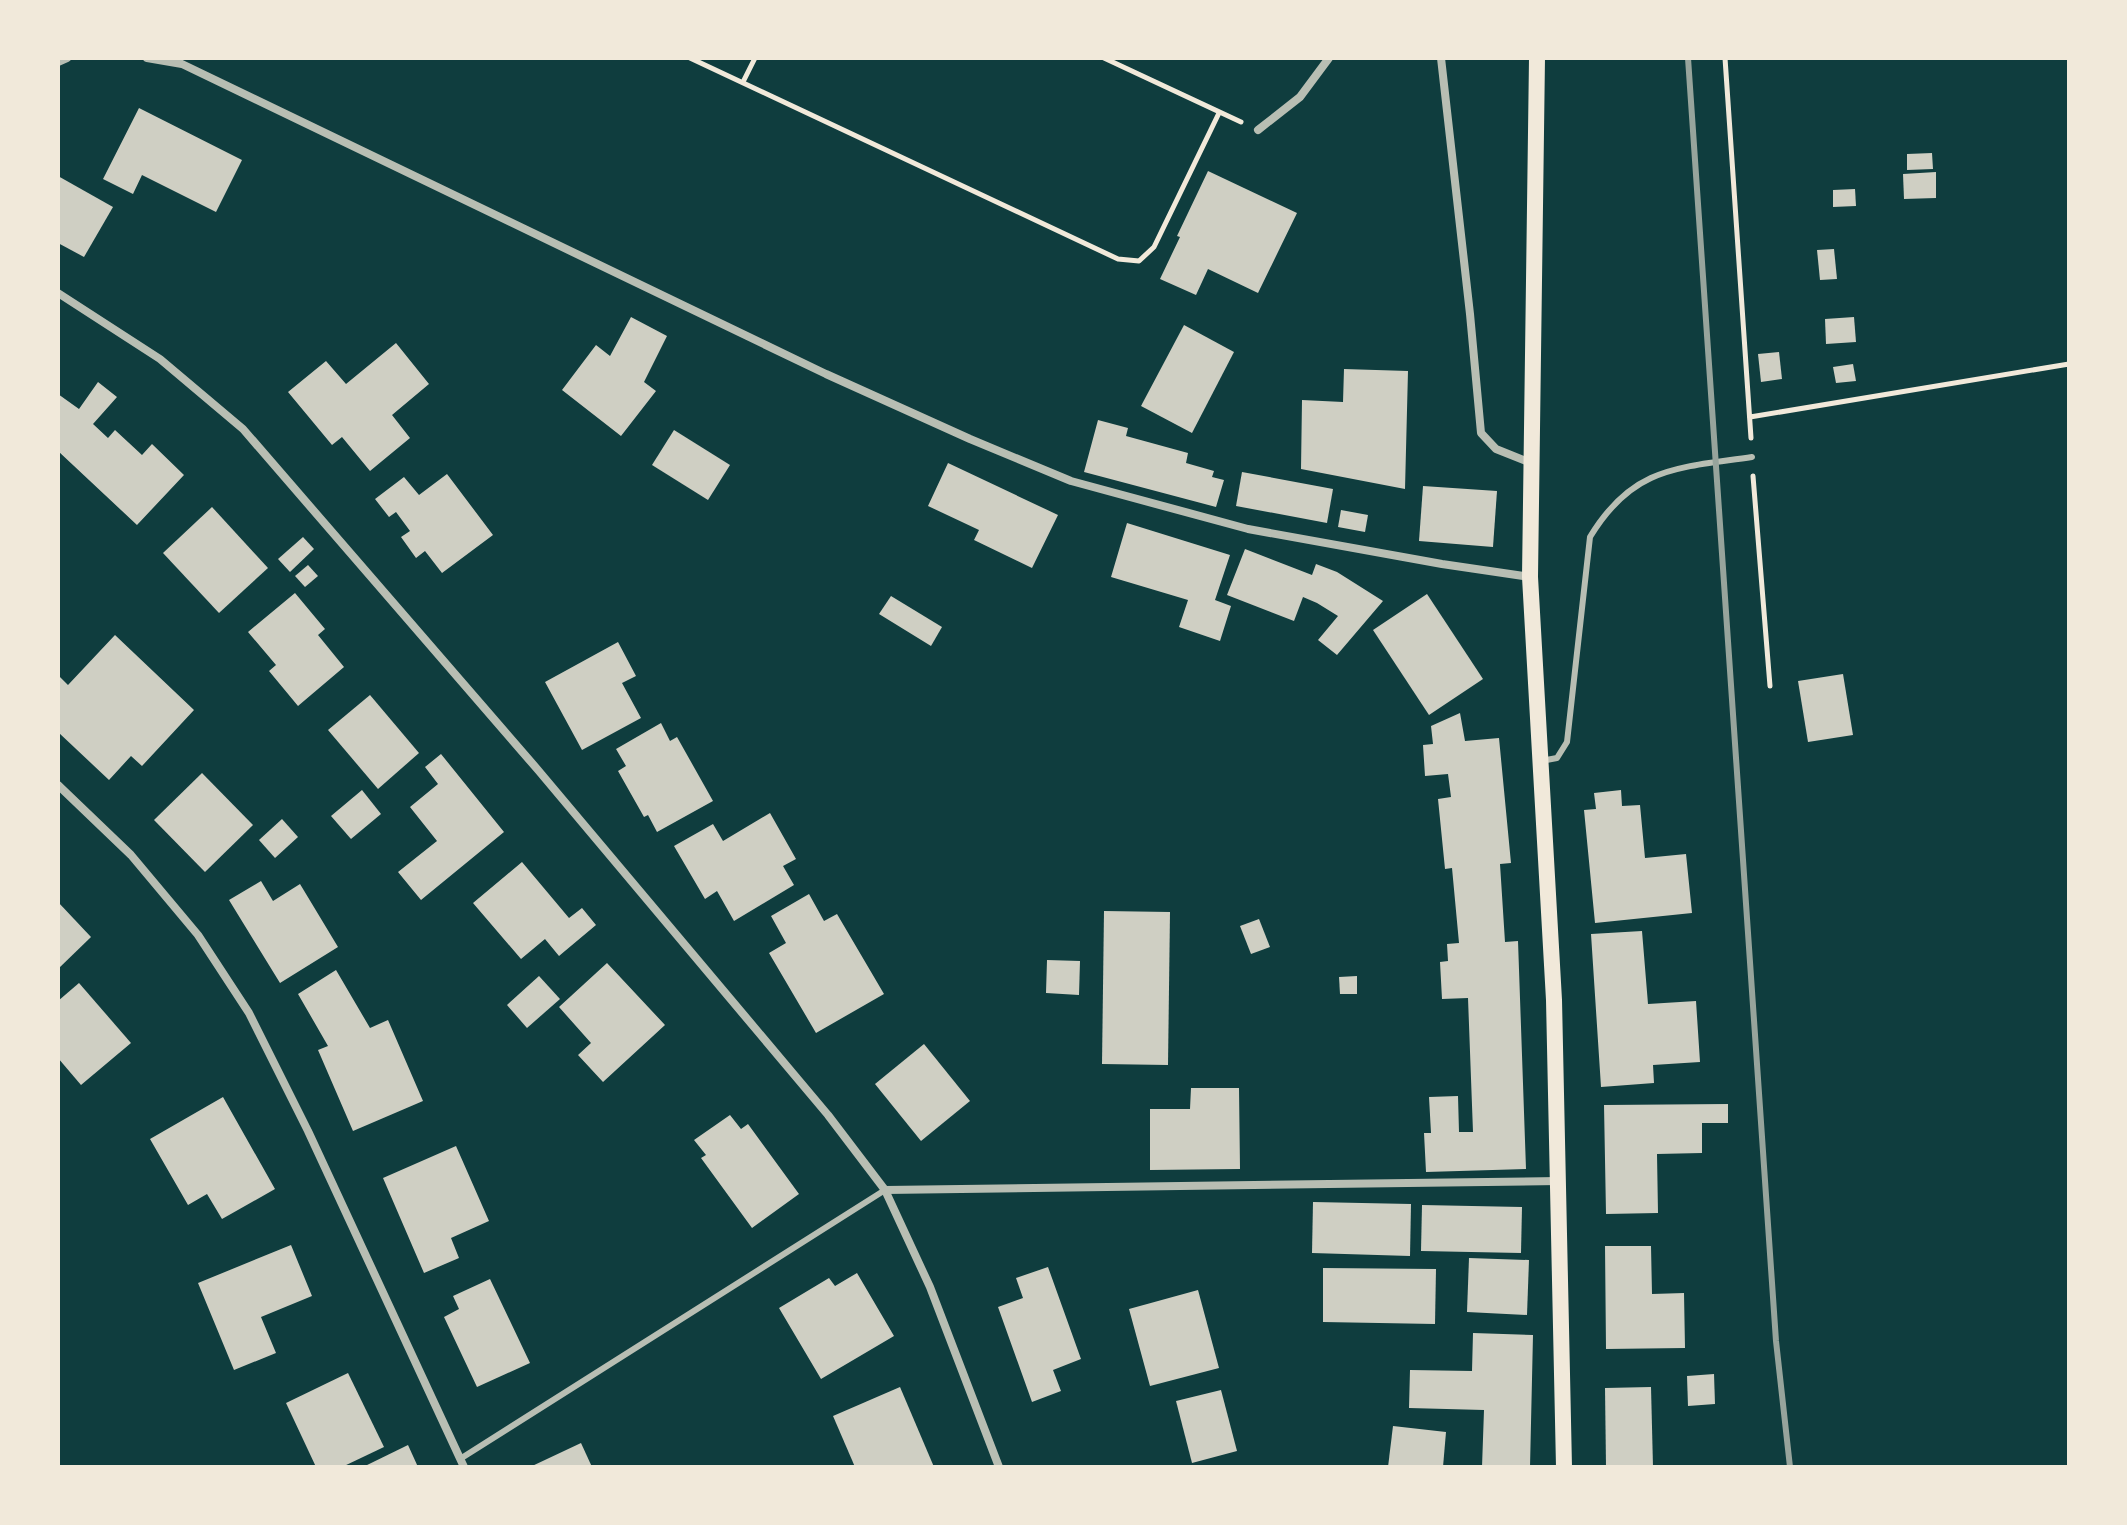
<svg xmlns="http://www.w3.org/2000/svg" width="2127" height="1525" viewBox="0 0 2127 1525" font-family="'Crimson Pro',serif">
  <rect width="100%" height="100%" fill="#0f3d3e"/>
  <g fill="#cfcfc3">
    <polygon points="139,108 242,160 216,212 142,175 133,194 103,179"/>
    <polygon points="1932,153 1933,169 1907,170 1907,154"/>
    <polygon points="1208,171 1297,213 1258,293 1208,269 1196,295 1160,279 1180,237 1177,236"/>
    <polygon points="1936,172 1936,198 1904,199 1903,174"/>
    <polygon points="58,176 113,207 84,257 58,243"/>
    <polygon points="1855,189 1856,206 1833,207 1833,190"/>
    <polygon points="1834,249 1837,279 1820,280 1817,250"/>
    <polygon points="631,317 667,336 644,382 656,391 621,436 562,390 596,345 610,356"/>
    <polygon points="1854,317 1856,342 1826,344 1825,319"/>
    <polygon points="1184,325 1234,352 1192,433 1141,406"/>
    <polygon points="396,343 429,384 392,415 410,438 370,471 342,437 332,445 288,392 326,361 346,384"/>
    <polygon points="1779,352 1782,379 1761,382 1758,354"/>
    <polygon points="1853,364 1856,381 1836,383 1833,367"/>
    <polygon points="1344,369 1408,371 1405,489 1301,469 1302,400 1343,402"/>
    <polygon points="98,382 117,397 93,424 108,438 115,430 142,455 152,444 184,475 137,525 58,451 58,394 79,409"/>
    <polygon points="1098,420 1128,428 1126,436 1188,453 1186,463 1214,471 1212,477 1224,480 1216,507 1084,472"/>
    <polygon points="674,430 730,465 708,500 652,465"/>
    <polygon points="948,463 1058,515 1032,568 974,540 979,530 928,506"/>
    <polygon points="1242,472 1333,489 1327,523 1236,506"/>
    <polygon points="447,474 493,535 442,573 425,551 416,558 401,537 410,531 396,512 389,517 375,499 404,477 419,495"/>
    <polygon points="1423,486 1497,491 1493,547 1419,541"/>
    <polygon points="212,507 268,568 219,613 163,553"/>
    <polygon points="1341,510 1368,515 1365,532 1338,527"/>
    <polygon points="1127,523 1230,555 1215,600 1231,606 1220,641 1179,627 1188,600 1111,577"/>
    <polygon points="303,537 314,549 290,572 278,559"/>
    <polygon points="1245,549 1312,575 1316,564 1337,572 1383,601 1337,655 1318,640 1338,616 1317,603 1303,597 1294,621 1227,595"/>
    <polygon points="308,565 318,576 305,587 295,576"/>
    <polygon points="295,593 325,629 318,635 344,667 298,706 269,671 276,665 248,632"/>
    <polygon points="1427,594 1483,679 1429,715 1373,630"/>
    <polygon points="891,596 942,627 931,646 879,614"/>
    <polygon points="115,635 194,710 142,766 131,756 109,780 58,732 58,675 68,685"/>
    <polygon points="618,642 636,676 622,683 641,718 582,750 545,682"/>
    <polygon points="1843,674 1853,735 1808,742 1798,681"/>
    <polygon points="370,695 419,753 378,789 328,730"/>
    <polygon points="1460,713 1465,741 1499,738 1511,863 1500,864 1505,942 1518,941 1526,1169 1426,1172 1424,1133 1431,1133 1429,1097 1458,1096 1459,1132 1473,1132 1468,998 1442,999 1440,962 1448,961 1447,944 1459,943 1452,868 1445,869 1438,799 1451,797 1448,774 1425,776 1423,745 1433,744 1431,726"/>
    <polygon points="661,723 670,741 677,737 713,801 657,832 648,815 644,817 618,771 626,766 616,749"/>
    <polygon points="441,754 504,832 421,900 398,872 437,841 410,807 438,784 425,767"/>
    <polygon points="202,773 253,825 205,872 154,820"/>
    <polygon points="362,790 381,814 351,839 331,816"/>
    <polygon points="1621,790 1622,806 1640,805 1645,858 1686,854 1692,913 1595,923 1584,810 1596,809 1594,793"/>
    <polygon points="770,813 796,859 783,866 794,885 734,921 717,891 705,899 674,846 713,824 723,841"/>
    <polygon points="282,819 298,837 275,858 259,840"/>
    <polygon points="522,862 569,918 582,908 596,925 559,956 545,939 521,959 473,903"/>
    <polygon points="261,881 273,901 300,884 338,947 280,983 229,900"/>
    <polygon points="809,894 824,921 837,914 884,994 816,1033 769,953 786,943 771,916"/>
    <polygon points="58,902 91,937 58,969"/>
    <polygon points="1104,911 1170,912 1168,1065 1102,1064"/>
    <polygon points="1259,919 1270,947 1251,954 1240,926"/>
    <polygon points="1642,931 1648,1004 1696,1001 1700,1062 1653,1065 1654,1083 1601,1087 1591,934"/>
    <polygon points="1047,960 1080,961 1079,995 1046,993"/>
    <polygon points="607,963 665,1025 603,1082 578,1055 591,1043 559,1007"/>
    <polygon points="336,970 370,1028 388,1020 423,1101 353,1131 318,1050 328,1046 298,994"/>
    <polygon points="539,976 560,999 527,1028 507,1005"/>
    <polygon points="1357,976 1357,994 1340,994 1339,977"/>
    <polygon points="79,983 131,1043 81,1085 58,1058 58,1001"/>
    <polygon points="924,1044 970,1101 921,1141 875,1084"/>
    <polygon points="1191,1088 1239,1088 1240,1169 1150,1170 1150,1109 1190,1109"/>
    <polygon points="223,1097 275,1189 222,1219 207,1194 188,1205 150,1139"/>
    <polygon points="1728,1104 1728,1123 1702,1123 1702,1153 1657,1154 1658,1213 1606,1214 1604,1105"/>
    <polygon points="730,1115 741,1129 748,1124 799,1194 752,1228 701,1158 706,1155 694,1140"/>
    <polygon points="456,1146 489,1221 451,1238 459,1258 424,1273 383,1178"/>
    <polygon points="1313,1202 1411,1204 1410,1256 1312,1253"/>
    <polygon points="1422,1205 1522,1207 1521,1253 1421,1251"/>
    <polygon points="291,1245 312,1296 261,1317 276,1353 234,1370 198,1283"/>
    <polygon points="1605,1246 1651,1246 1652,1294 1684,1293 1685,1348 1606,1349"/>
    <polygon points="1469,1258 1529,1260 1527,1315 1467,1312"/>
    <polygon points="1048,1267 1081,1359 1053,1370 1061,1391 1032,1402 998,1307 1023,1298 1016,1278"/>
    <polygon points="1323,1268 1436,1269 1435,1324 1323,1322"/>
    <polygon points="857,1273 894,1336 821,1379 779,1308 829,1278 835,1286"/>
    <polygon points="490,1279 530,1363 477,1387 444,1317 459,1309 453,1296"/>
    <polygon points="1198,1290 1219,1368 1150,1386 1129,1309"/>
    <polygon points="1473,1333 1533,1335 1530,1467 1482,1467 1484,1410 1409,1408 1410,1370 1472,1371"/>
    <polygon points="348,1373 384,1447 342,1467 316,1467 286,1403"/>
    <polygon points="1714,1374 1715,1404 1688,1406 1687,1376"/>
    <polygon points="900,1387 934,1467 855,1467 833,1416"/>
    <polygon points="1651,1387 1653,1467 1606,1467 1605,1388"/>
    <polygon points="1221,1390 1237,1451 1192,1463 1176,1401"/>
    <polygon points="1393,1426 1446,1432 1443,1467 1388,1467"/>
    <polygon points="581,1443 592,1467 530,1467"/>
    <polygon points="408,1445 418,1467 363,1467"/>
  </g>
  <g fill="none" stroke-linecap="round" stroke-linejoin="round">
    <g stroke="#f1e9da" stroke-width="5">
      <polyline points="690,58 1118,259 1139,261 1154,247 1219,113"/>
      <polyline points="1104,58 1241,122"/>
      <polyline points="1725,58 1751,438"/>
      <polyline points="743,82 755,58"/>
      <polyline points="1750,417 2069,364"/>
      <polyline points="1753,476 1770,686"/>
    </g>
    <g stroke="#b8beb3" stroke-width="6">
      <path d="M1541,761l16,-3 10,-16 23,-205c43,-71 88,-69 162,-80"/>
      <polyline points="460,1459 885,1190"/>
    </g>
    <g stroke="#b8beb3" stroke-width="8">
      <polyline points="147,58 182,64 826,374 970,439 1071,481 1248,529 1442,564 1530,577"/>
      <polyline points="1441,58 1470,314 1481,433 1496,449 1531,463"/>
      <polyline points="58,62 67,58"/>
      <polyline points="1258,130 1300,97 1329,58"/>
      <polyline points="58,293 160,359 243,429 538,770 828,1115 885,1190 930,1287 999,1467"/>
      <polyline points="58,785 131,855 198,935 249,1013 308,1131 464,1467"/>
      <polyline points="885,1190 1559,1181"/>
    </g>
    <polyline stroke="#f1e9da" stroke-width="16" points="1537,58 1530,577 1554,1000 1564,1467"/>
    <polyline stroke="#97a49c" stroke-width="6" points="1688,58 1776,1341 1790,1467"/>
  </g>
  <rect width="2127" height="1525" fill="none" stroke="#f1e9da" stroke-width="120"/>
</svg>
